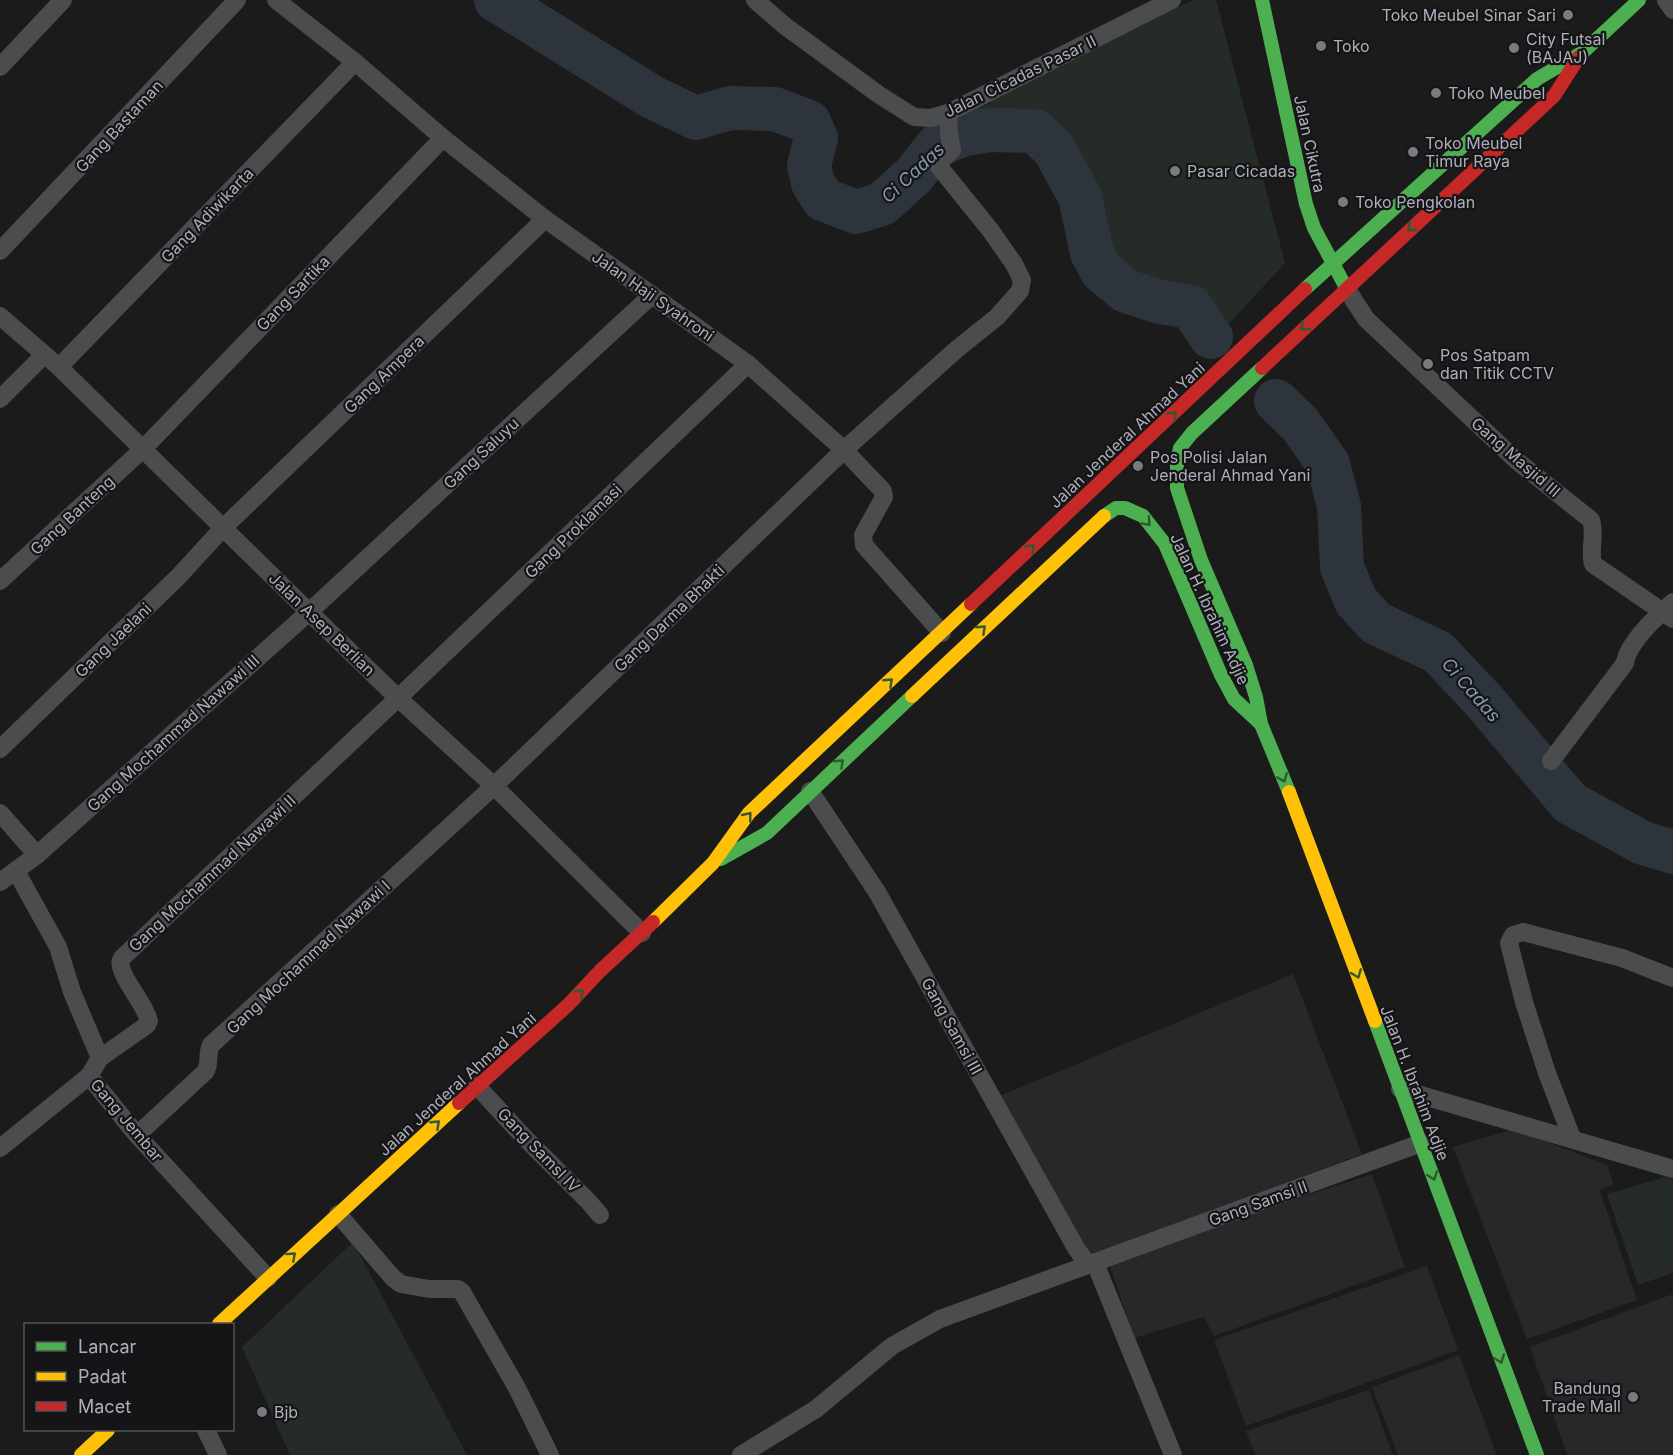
<svg xmlns="http://www.w3.org/2000/svg" width="1673" height="1455" viewBox="0 0 1673 1455" font-family="Inter,sans-serif">
  <rect width="100%" height="100%" fill="#1b1b1b"/>
  <g fill="#282829">
    <polygon points="1293,974 1362,1154 1089,1258 1000,1096"/>
    <polygon points="1514,1129 1607,1165 1613,1184 1600,1191 1637,1300 1527,1339 1453,1147"/>
    <polygon points="1372,1174 1405,1267 1214,1336 1204,1317 1134,1338 1108,1260"/>
    <polygon points="1427,1266 1458,1350 1246,1426 1214,1340"/>
    <polygon points="1673,1294 1673,1455 1567,1455 1530,1347"/>
    <polygon points="1459,1355 1497,1455 1398,1455 1372,1387"/>
    <polygon points="1369,1390 1393,1455 1255,1455 1246,1431"/>
  </g>
  <g fill="#252b26">
    <polygon points="1194,0 1216,0 1285,263 1227,326 1196,285 1150,286 1075,249 1090,213 1071,166 1040,134 1015,128 965,131 964,112 990,104 997,87"/>
    <polygon points="1665,1177 1673,1180 1673,1273 1638,1285 1607,1194"/>
    <polygon points="353,1242 467,1455 290,1455 242,1347"/>
  </g>
  <g fill="none" stroke-linecap="round" stroke-linejoin="round">
    <g stroke="#2e343c" stroke-width="44">
      <polyline points="496,0 652,97 696,118 730,108 775,109 809,122 816,138 809,166 813,183 823,199 856,212 882,204 913,176 938,145 965,134 990,130 1035,131 1054,149 1080,197 1092,253 1102,271 1126,291 1160,302 1191,307 1211,337"/>
      <polyline points="1276,401 1300,424 1328,464 1339,506 1342,567 1356,601 1376,623 1438,652 1484,701 1570,803 1643,843 1673,852"/>
    </g>
    <g stroke="#4b4c4d" stroke-width="18">
      <polyline points="276,0 355,62 443,138 545,219 652,295 748,364 844,450 883,491 884,497 863,535 864,545 942,633"/>
      <polyline points="755,0 785,26 878,94 914,117 931,118 948,113 1172,0"/>
      <polyline points="1666,0 1673,10"/>
      <polyline points="0,67 63,0"/>
      <polyline points="0,251 237,0"/>
      <path d="M1346,288l20,31 151,142 74,59c5,14 -2,30 2,44l80,55"/>
      <polyline points="0,316 59,367 309,612 398,698 494,786 642,933"/>
      <polyline points="59,367 355,62"/>
      <polyline points="0,399 44,355"/>
      <polyline points="0,581 143,449 443,138"/>
      <polyline points="0,749 178,577 223,528 545,219"/>
      <path d="M1551,761l74,-98c3,-21 32,-47 48,-61"/>
      <polyline points="810,791 877,892 1076,1248 1088,1265"/>
      <polyline points="0,813 37,855"/>
      <polyline points="16,871 58,947 72,992 100,1058 89,1076 137,1135 268,1278"/>
      <polyline points="0,882 37,855 309,612 652,295"/>
      <path d="M100,1058l47,-33 2,-4c-5,-19 -24,-37 -28,-54 -1,-5 -1,-5 1,-9l276,-260 350,-334"/>
      <polyline points="477,1086 523,1136 589,1202 600,1215"/>
      <polyline points="1400,1089 1673,1169"/>
      <path d="M137,1135l68,-63c6,-8 1,-18 6,-27l283,-259 350,-336 113,-101 40,-32 23,-26 2,-11 -8,-16 -23,-33 -54,-67 15,-14 -3,-17 -1,-20"/>
      <polyline points="1572,1138 1547,1073 1524,1002 1509,943 1513,935 1523,932 1622,958 1673,978"/>
      <polyline points="0,1148 89,1076"/>
      <polyline points="338,1214 393,1278 401,1284 429,1289 458,1289 462,1292 517,1388 550,1455"/>
      <polyline points="1095,1263 1173,1455"/>
      <polyline points="206,1430 218,1455"/>
      <polyline points="741,1455 816,1409 892,1346 940,1319 1421,1143"/>
    </g>
    <g stroke="#4caf50" stroke-width="14">
      <polyline points="1262,0 1306,204 1314,228 1343,282"/>
      <polyline points="1305,289 1537,79 1583,52 1639,0"/>
      <polyline points="1262,368 1192,433 1180,448 1177,461 1177,488 1201,560 1246,665 1256,697 1261,724 1289,792"/>
      <polyline points="1104,516 1116,508 1125,508 1143,516 1165,544 1221,675 1234,699 1261,724"/>
      <polyline points="721,859 767,833 912,696"/>
      <polyline points="1375,1021 1537,1455"/>
    </g>
    <g stroke="#ffc107" stroke-width="14">
      <polyline points="912,696 1104,516"/>
      <polyline points="1289,792 1375,1021"/>
      <polyline points="653,922 713,863 749,813 971,604"/>
      <polyline points="219,1324 459,1103"/>
      <polyline points="81,1455 108,1430"/>
    </g>
    <g stroke="#c62828" stroke-width="14">
      <polyline points="1262,368 1554,96 1579,57"/>
      <polyline points="971,604 1305,289"/>
      <polyline points="459,1103 568,1005 600,971 653,922"/>
    </g>
  </g>
  <defs><path id="oneway-chevron" d="M-2-3.5L2.5 0L-2 3.5" fill="none" stroke-width="1.6" stroke-linecap="round" stroke-linejoin="round" transform="scale(1.5)"/></defs>
  <g stroke="#2e5a31">
    <use href="#oneway-chevron" transform="translate(1411 228) rotate(137)"/>
    <use href="#oneway-chevron" transform="translate(1304 327) rotate(137)"/>
    <use href="#oneway-chevron" transform="translate(1173 415) rotate(-43)"/>
    <use href="#oneway-chevron" transform="translate(1147 522) rotate(47)"/>
    <use href="#oneway-chevron" transform="translate(1031 548) rotate(-43)"/>
    <use href="#oneway-chevron" transform="translate(982 629) rotate(-43)"/>
    <use href="#oneway-chevron" transform="translate(889 682) rotate(-43)"/>
    <use href="#oneway-chevron" transform="translate(840 763) rotate(-43)"/>
    <use href="#oneway-chevron" transform="translate(1283 778) rotate(68)"/>
    <use href="#oneway-chevron" transform="translate(748 816) rotate(-51)"/>
    <use href="#oneway-chevron" transform="translate(1357 974) rotate(69)"/>
    <use href="#oneway-chevron" transform="translate(580 993) rotate(-46)"/>
    <use href="#oneway-chevron" transform="translate(436 1124) rotate(-43)"/>
    <use href="#oneway-chevron" transform="translate(1433 1176) rotate(70)"/>
    <use href="#oneway-chevron" transform="translate(292 1256) rotate(-42)"/>
    <use href="#oneway-chevron" transform="translate(1500 1359) rotate(70)"/>
  </g>
  <g fill="#7a7b82" stroke="#151517" stroke-width="2">
    <circle cx="1568" cy="15" r="6"/>
    <circle cx="1321" cy="46" r="6"/>
    <circle cx="1514" cy="48" r="6"/>
    <circle cx="1436" cy="93" r="6"/>
    <circle cx="1413" cy="152" r="6"/>
    <circle cx="1175" cy="171" r="6"/>
    <circle cx="1343" cy="202" r="6"/>
    <circle cx="1428" cy="364" r="6"/>
    <circle cx="1138" cy="466" r="6"/>
    <circle cx="1633" cy="1397" r="6"/>
    <circle cx="262" cy="1412" r="6"/>
  </g>
  <g text-anchor="middle" stroke-width="4.5" stroke-linejoin="round" paint-order="stroke">
    <g font-size="16" fill="#adafba" stroke="#151517" text-anchor="start">
      <text x="1556" y="21" text-anchor="end">Toko Meubel Sinar Sari</text>
      <text x="1526" y="45">City Futsal<tspan x="1526" dy="18">(BAJAJ)</tspan></text>
      <text x="1333" y="52">Toko</text>
      <text x="1448" y="99">Toko Meubel</text>
      <text x="1425" y="149">Toko Meubel<tspan x="1425" dy="18">Timur Raya</tspan></text>
      <text x="1187" y="177">Pasar Cicadas</text>
      <text x="1355" y="208">Toko Pengkolan</text>
      <text x="1440" y="361">Pos Satpam<tspan x="1440" dy="18">dan Titik CCTV</tspan></text>
      <text x="1150" y="463">Pos Polisi Jalan<tspan x="1150" dy="18">Jenderal Ahmad Yani</tspan></text>
      <text x="1621" y="1394" text-anchor="end">Bandung<tspan x="1621" dy="18">Trade Mall</tspan></text>
      <text x="274" y="1418">Bjb</text>
    </g>
    <g font-size="16" fill="#adafba" stroke="#151517">
      <text transform="translate(1020 76) rotate(-26)" y="6">Jalan Cicadas Pasar II</text>
      <text transform="translate(119 126) rotate(-47)" y="6">Gang Bastaman</text>
      <text transform="translate(1310 144) rotate(78)" y="6">Jalan Cikutra</text>
      <text transform="translate(207 215) rotate(-46)" y="6">Gang Adiwikarta</text>
      <text transform="translate(293 293) rotate(-46)" y="6">Gang Sartika</text>
      <text transform="translate(653 296) rotate(35)" y="6">Jalan Haji Syahroni</text>
      <text transform="translate(384 374) rotate(-44)" y="6">Gang Ampera</text>
      <text transform="translate(1127 435) rotate(-43)" y="6">Jalan Jenderal Ahmad Yani</text>
      <text transform="translate(481 453) rotate(-43)" y="6">Gang Saluyu</text>
      <text transform="translate(1516 457) rotate(41)" y="6">Gang Masjid III</text>
      <text transform="translate(72 515) rotate(-43)" y="6">Gang Banteng</text>
      <text transform="translate(573 531) rotate(-44)" y="6">Gang Proklamasi</text>
      <text transform="translate(1210 609) rotate(65)" y="6">Jalan H. Ibrahim Adjie</text>
      <text transform="translate(669 618) rotate(-44)" y="6">Gang Darma Bhakti</text>
      <text transform="translate(322 624) rotate(44)" y="6">Jalan Asep Berlian</text>
      <text transform="translate(113 640) rotate(-44)" y="6">Gang Jaelani</text>
      <text transform="translate(173 733) rotate(-42)" y="6">Gang Mochammad Nawawi III</text>
      <text transform="translate(212 873) rotate(-43)" y="6">Gang Mochammad Nawawi II</text>
      <text transform="translate(308 957) rotate(-43)" y="6">Gang Mochammad Nawawi I</text>
      <text transform="translate(952 1026) rotate(61)" y="6">Gang Samsi III</text>
      <text transform="translate(1415 1083) rotate(69)" y="6">Jalan H. Ibrahim Adjie</text>
      <text transform="translate(457 1084) rotate(-42)" y="6">Jalan Jenderal Ahmad Yani</text>
      <text transform="translate(127 1120) rotate(50)" y="6">Gang Jembar</text>
      <text transform="translate(539 1150) rotate(46)" y="6">Gang Samsl IV</text>
      <text transform="translate(1258 1203) rotate(-20)" y="6">Gang Samsi II</text>
    </g>
    <g font-size="18" font-style="italic" fill="#8798b2" stroke="#151517">
      <text transform="translate(913 173) rotate(-43)" y="6">Ci Cadas</text>
      <text transform="translate(1471 690) rotate(49)" y="6">Ci Cadas</text>
    </g>
  </g>
  <rect x="24" y="1323" width="210" height="108" fill="#151517" stroke="#525358" stroke-width="1.5"/>
  <rect x="36" y="1342" width="30" height="9" fill="#4caf50" stroke="#525358" stroke-width="1.5"/>
  <text x="78" y="1353" font-size="18" fill="#adafba">Lancar</text>
  <rect x="36" y="1372" width="30" height="9" fill="#ffc107" stroke="#525358" stroke-width="1.5"/>
  <text x="78" y="1383" font-size="18" fill="#adafba">Padat</text>
  <rect x="36" y="1402" width="30" height="9" fill="#c62828" stroke="#525358" stroke-width="1.5"/>
  <text x="78" y="1413" font-size="18" fill="#adafba">Macet</text>
</svg>
